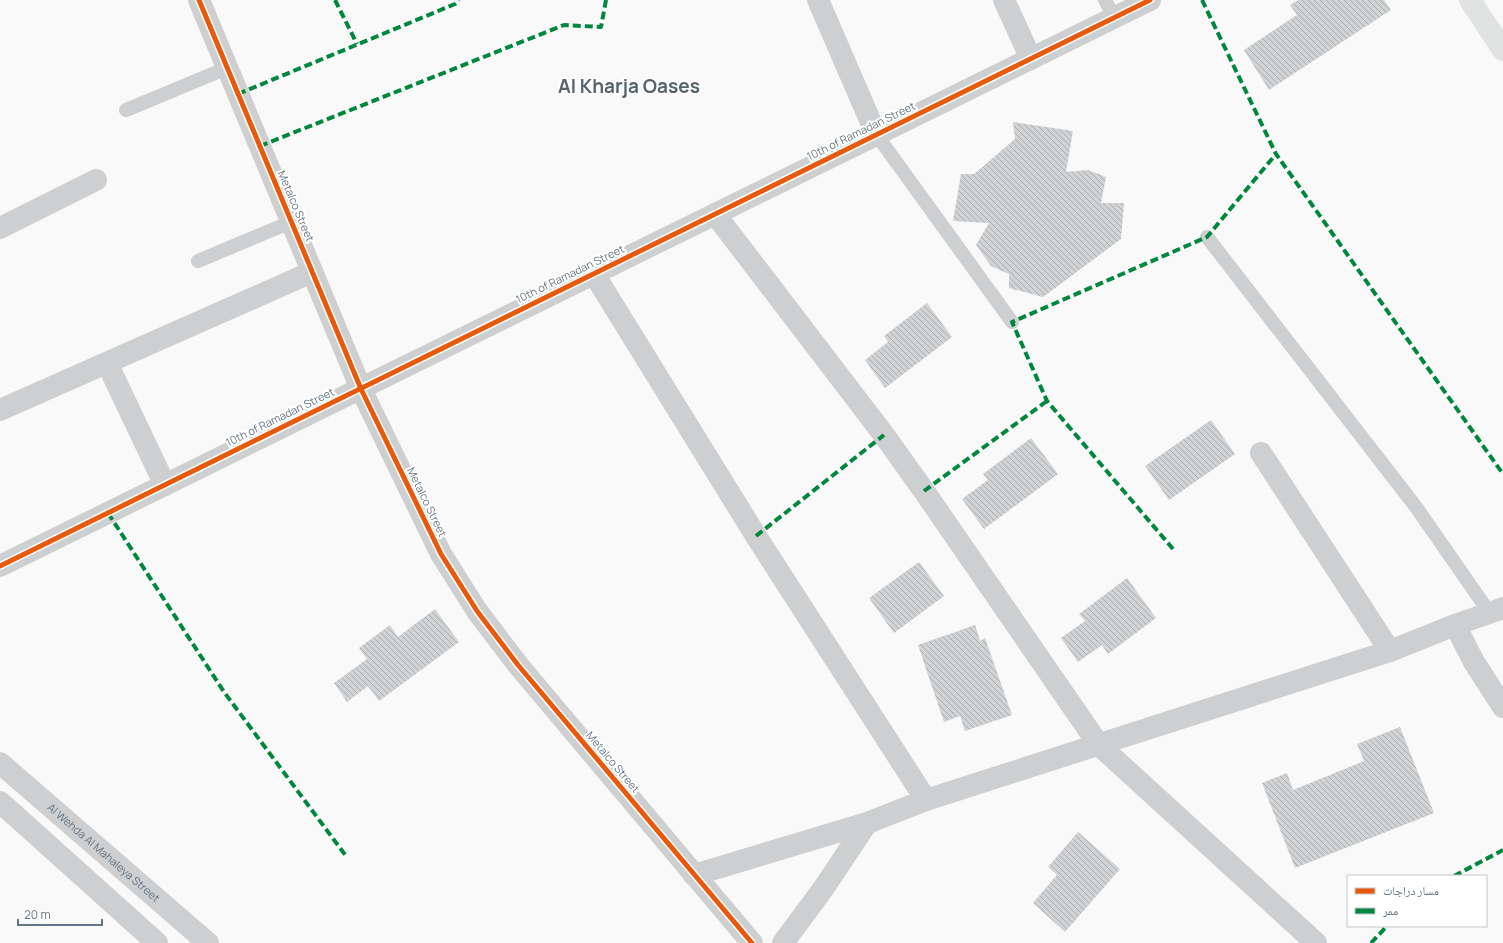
<svg xmlns="http://www.w3.org/2000/svg" width="1503" height="943" viewBox="0 0 1503 943" font-family="Manrope,'Noto Naskh Arabic',sans-serif">
  <defs>
    <pattern id="building-back-hatch" width="6" height="6" patternUnits="userSpaceOnUse"><rect width="6" height="6" fill="#d0d2d3"/><path d="M-1 5l2 2M0 0l6 6M5-1l2 2" fill="none" stroke="#acafb1"/></pattern>
  </defs>
  <rect width="100%" height="100%" fill="#f9f9f9"/>
  <g fill="url(#building-back-hatch)">
    <polygon points="1298,0 1384,0 1391,10 1269,90 1244,50 1297,15 1290,5"/>
    <polygon points="1013,122 1073,131 1066,172 1088,170 1106,177 1101,203 1124,203 1121,239 1043,297 1009,288 1009,274 991,266 976,245 989,223 953,221 961,174 974,174 1015,139"/>
    <polygon points="927,303 952,337 885,388 865,360 888,342 884,336"/>
    <polygon points="1211,420 1235,454 1169,500 1145,466"/>
    <polygon points="1031,438 1058,474 984,529 962,499 988,480 983,474"/>
    <polygon points="919,562 944,596 894,633 869,598"/>
    <polygon points="1127,578 1156,618 1108,654 1102,645 1078,662 1061,638 1085,621 1079,614"/>
    <polygon points="435,609 459,642 379,701 368,686 347,702 334,683 367,659 359,648 390,625 398,637"/>
    <polygon points="975,625 980,641 985,638 1012,715 965,731 960,716 944,722 918,645"/>
    <polygon points="1400,727 1434,813 1295,868 1262,783 1287,773 1293,790 1364,761 1357,744"/>
    <polygon points="1078,832 1120,869 1065,932 1033,903 1057,875 1048,867"/>
  </g>
  <g fill="none" stroke-linecap="round" stroke-linejoin="round">
    <g stroke="#cecfd0" stroke-width="14">
      <polyline points="1105,0 1114,17"/>
      <polyline points="126,110 227,68"/>
      <polyline points="876,134 1012,322"/>
      <polyline points="1207,237 1416,507 1489,612"/>
      <polyline points="198,261 291,222"/>
    </g>
    <g stroke="#cecfd0" stroke-width="22">
      <polyline points="199,0 361,389 441,554 477,611 518,665 752,943"/>
      <polyline points="818,0 876,134"/>
      <polyline points="1004,0 1031,59"/>
      <polyline points="715,214 884,435 924,491 1099,745 1316,943"/>
      <polyline points="0,228 96,180"/>
      <polyline points="594,274 756,536 926,800 867,823 694,875"/>
      <polyline points="107,363 165,485"/>
      <polyline points="0,410 312,272"/>
      <polyline points="1261,453 1390,651"/>
      <polyline points="0,566 1150,0"/>
      <polyline points="1455,625 1474,662 1503,707"/>
      <path id="s1" d="M0,763l208,180"/>
      <polyline points="926,800 1390,651 1455,625 1503,608"/>
      <polyline points="0,802 157,943"/>
      <polyline points="783,943 823,889 867,823"/>
    </g>
    <polyline stroke="#e1e2e2" stroke-width="22" points="1470,0 1503,50"/>
    <g stroke="#00873e" stroke-width="4" stroke-dasharray="8 4" stroke-linecap="butt">
      <polyline points="335,0 357,44"/>
      <polyline points="1202,0 1276,154 1503,474"/>
      <polyline points="238,94 455,4 459,0"/>
      <polyline points="260,146 564,25 601,27 606,0"/>
      <polyline points="924,491 1047,401"/>
      <polyline points="108,513 224,692 346,856"/>
      <polyline points="756,536 884,435"/>
      <polyline points="1173,549 1047,401 1012,322 1207,237 1276,154"/>
      <polyline points="1454,876 1503,850"/>
      <polyline points="1371,943 1387,926"/>
    </g>
    <defs>
      <g id="cycleway">
        <polyline points="199,0 361,389 441,554 477,611 518,665 752,943"/>
        <polyline points="0,566 1150,0"/>
      </g>
    </defs>
    <use href="#cycleway" stroke="#fff" stroke-width="8"/>
    <use href="#cycleway" stroke="#e8590c" stroke-width="5"/>
  </g>
  <g text-anchor="middle" stroke-width="4" stroke-linejoin="round" paint-order="stroke">
    <g font-size="11" fill="#657683" stroke="#fff">
      <text transform="translate(861 131) rotate(-26)" y="4">10th of Ramadan Street</text>
      <text transform="translate(296 206) rotate(67)" y="4">Metalco Street</text>
      <text transform="translate(570 274) rotate(-26)" y="4">10th of Ramadan Street</text>
      <text transform="translate(280 417) rotate(-26)" y="4">10th of Ramadan Street</text>
      <text transform="translate(427 502) rotate(64)" y="4">Metalco Street</text>
      <text transform="translate(613 762) rotate(50)" y="4">Metalco Street</text>
      <text dy="4" stroke="none"><textPath href="#s1" startOffset="137">Al Wehda Al Mahaleya Street</textPath></text>
    </g>
    <g font-size="19" font-weight="bold" fill="#57646e" stroke="#fff">
      <text x="629" y="93">Al Kharja Oases</text>
    </g>
  </g>
  <rect x="1347" y="875" width="140" height="52" fill="#ffffff" stroke="#c1c8cd"/>
  <rect x="1355" y="888" width="20" height="6" fill="#e8590c" stroke="#c1c8cd"/>
  <text x="1383" y="895" font-size="12" fill="#657683">مسار دراجات</text>
  <rect x="1355" y="908" width="20" height="6" fill="#00873e" stroke="#c1c8cd"/>
  <text x="1383" y="915" font-size="12" fill="#657683">ممر</text>
  <path d="M18 919v6h84v-6" fill="none" stroke="#657683" stroke-width="2"/>
  <text x="24" y="919" font-size="12" fill="#657683" stroke="#ffffff" stroke-width="3" paint-order="stroke">20 m</text>
</svg>
